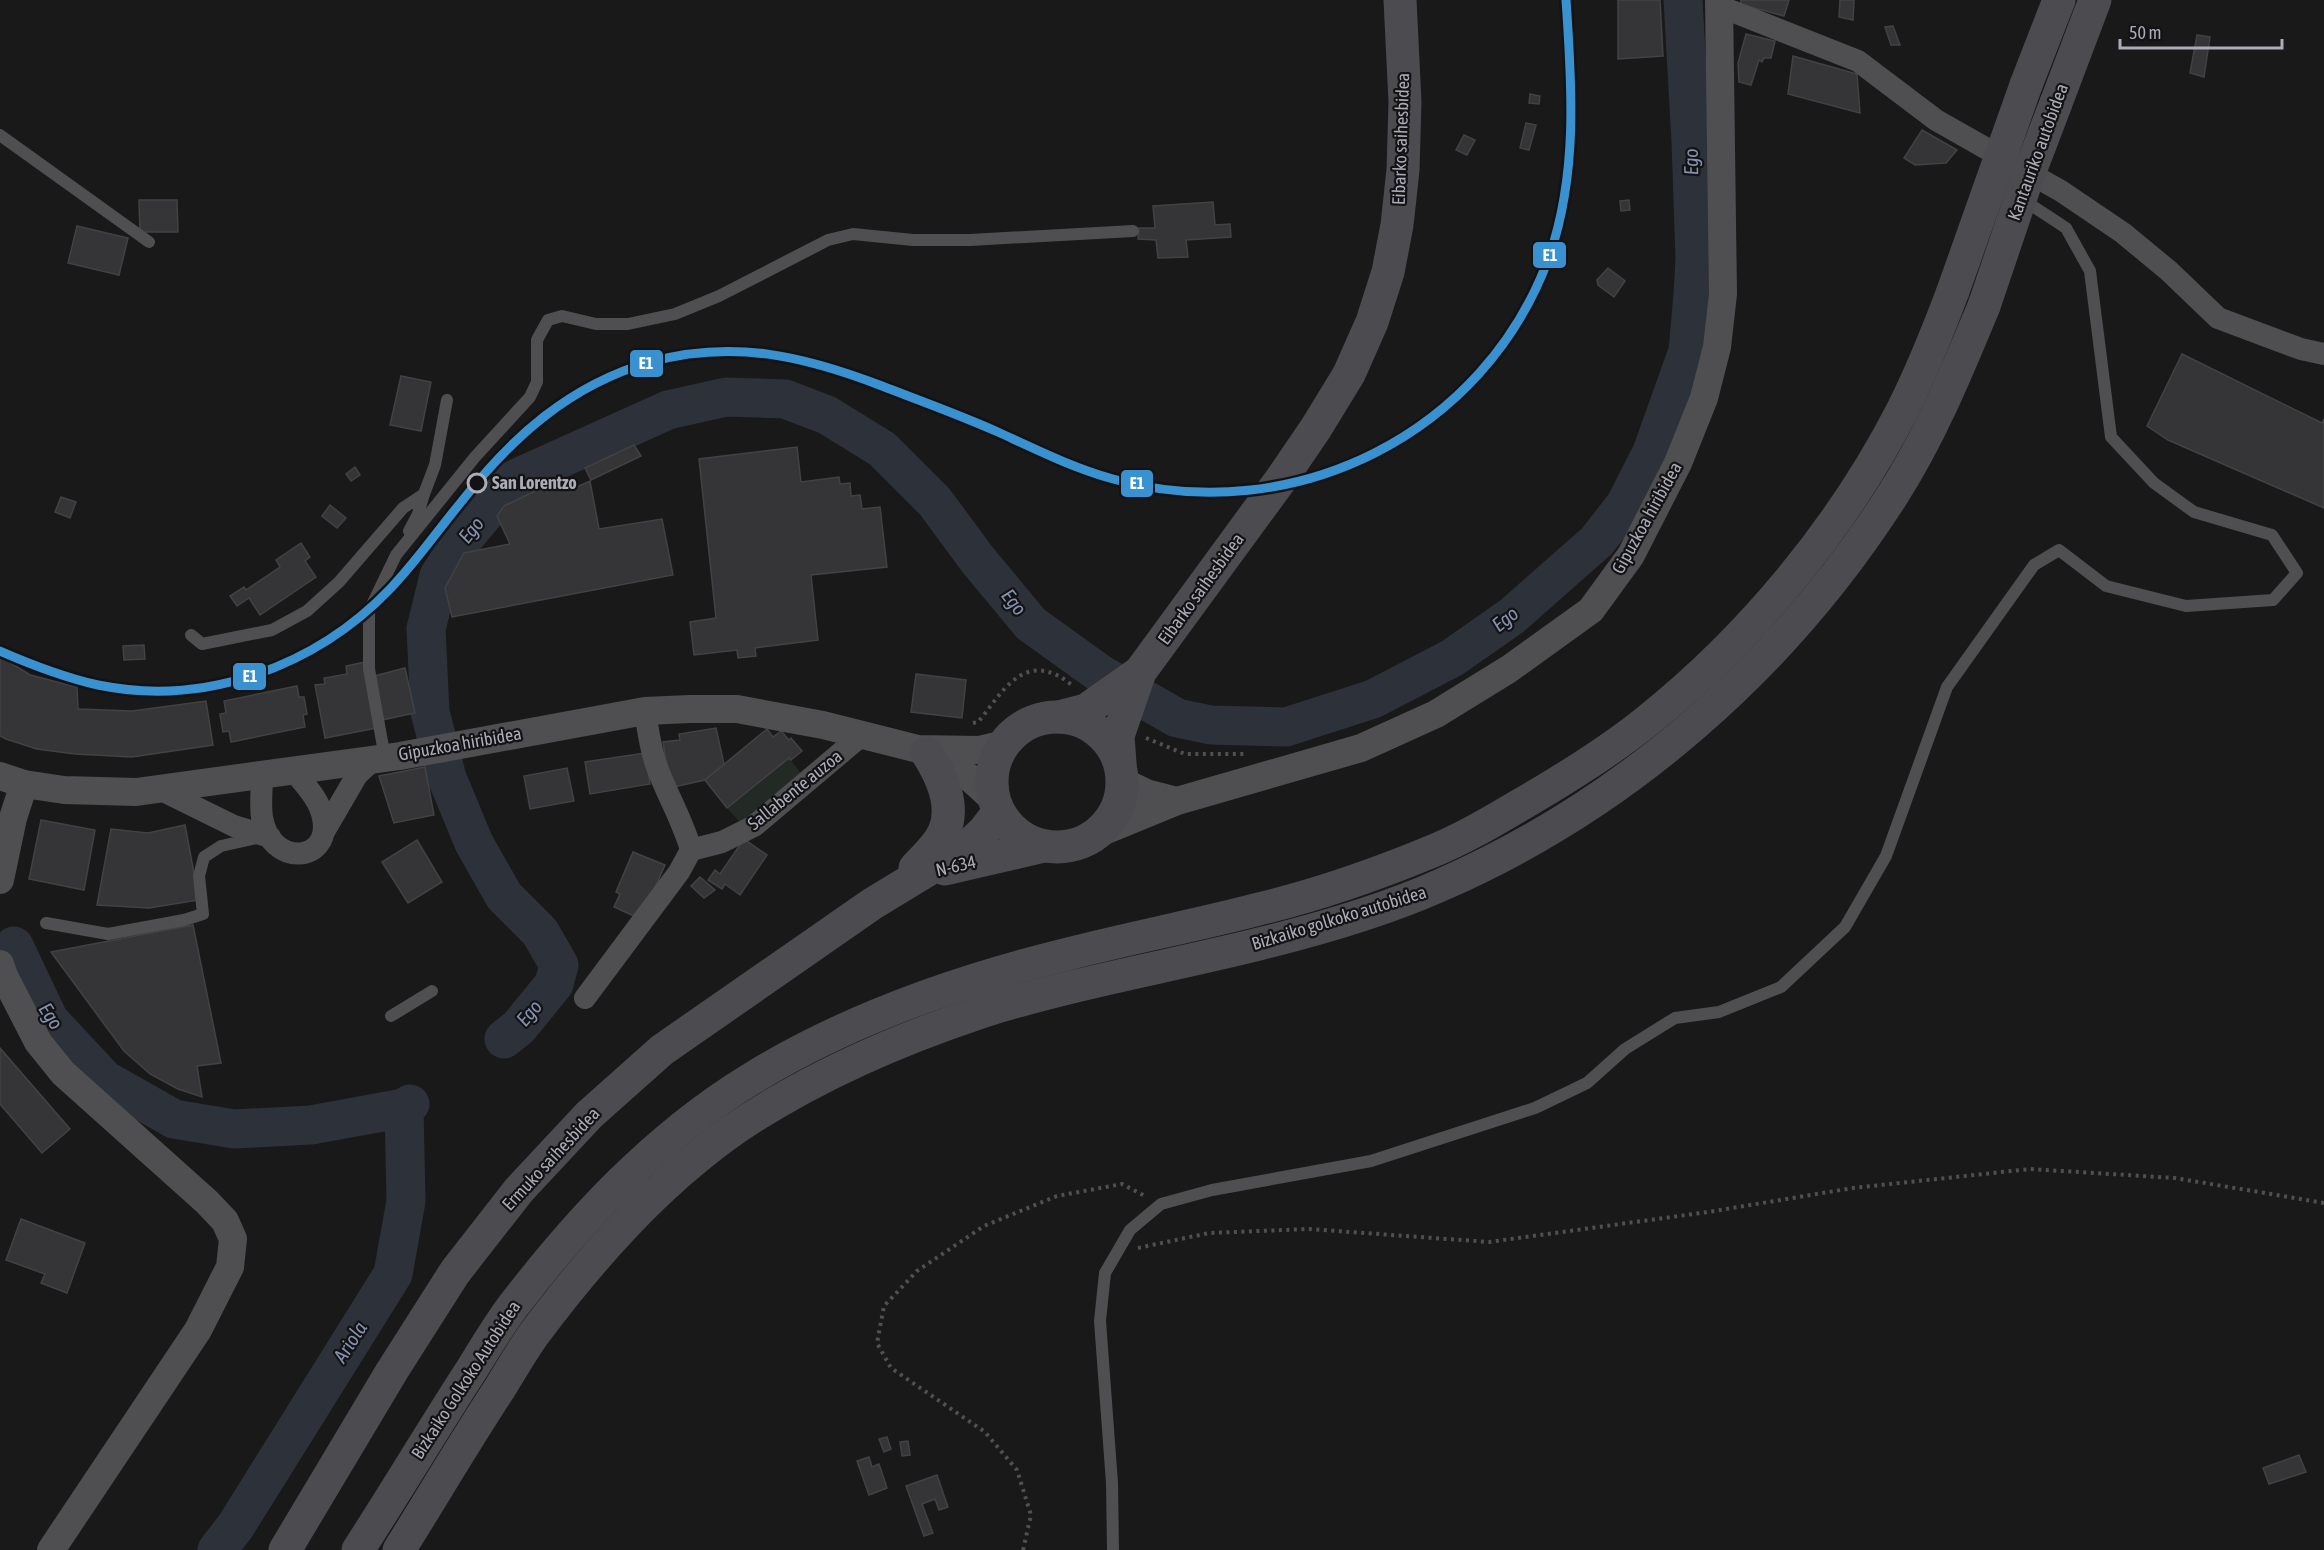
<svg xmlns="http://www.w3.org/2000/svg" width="2324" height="1550" viewBox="0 0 2324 1550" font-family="'Asap Condensed',sans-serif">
  <rect width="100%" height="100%" fill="#191919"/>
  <polygon fill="#232925" points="789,758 803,776 743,826 727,808"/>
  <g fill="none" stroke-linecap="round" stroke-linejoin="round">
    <g stroke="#2d313a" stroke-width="39">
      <polyline points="14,946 49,1020 105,1080 174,1119 234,1129 311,1125 404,1108 410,1104"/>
      <polyline points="504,1039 519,1027 554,984 559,965 540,932 504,896 474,843 447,778 430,712 426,629 439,576 459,544 513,480 668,410 726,397 785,399 827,415 882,449 935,502 977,559 1031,624 1102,675 1177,718 1211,725 1286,727 1373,699 1452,658 1512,616 1597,541 1625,505 1652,452 1688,351 1693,295 1695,259 1691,141 1683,0"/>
      <polyline points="217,1550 235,1527 393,1274 406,1201 404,1108"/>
    </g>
  </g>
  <g fill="#353537" stroke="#424245" stroke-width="1.5">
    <polygon points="1618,0 1660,0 1663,56 1618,59"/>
    <polygon points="1741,0 1789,0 1784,16 1740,4"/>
    <polygon points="1840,0 1854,0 1853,20 1839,17"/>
    <polygon points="1893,26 1900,45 1891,45 1885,27"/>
    <polygon points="1746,34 1775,41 1771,58 1764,58 1762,62 1759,60 1751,85 1739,82 1738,63"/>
    <polygon points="2197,35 2210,37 2204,77 2190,73"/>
    <polygon points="1793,56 1857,74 1860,113 1788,94"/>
    <polygon points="1530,94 1540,96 1539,104 1529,103"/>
    <polygon points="1526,123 1536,125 1529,150 1520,148"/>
    <polygon points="1922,130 1957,150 1946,163 1915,165 1904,158"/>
    <polygon points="1464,135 1475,140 1467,155 1456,150"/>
    <polygon points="139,200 177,200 178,232 140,232"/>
    <polygon points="1629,200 1630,210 1621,211 1620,201"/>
    <polygon points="1213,202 1215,225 1230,224 1231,237 1186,240 1188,257 1158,258 1156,240 1138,239 1139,228 1155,228 1153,206"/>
    <polygon points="77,226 128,238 119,275 68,263"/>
    <polygon points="1608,268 1625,281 1614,297 1598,285 1597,280"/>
    <polygon points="2182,354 2322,423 2324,419 2324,508 2168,440 2147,426"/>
    <polygon points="401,376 431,382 421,431 390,425"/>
    <polygon points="634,445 641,456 591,480 585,468"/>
    <polygon points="797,447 801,482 839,477 840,484 850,483 851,496 860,495 862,509 880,507 887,567 811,575 818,640 755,648 756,656 738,658 737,650 694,655 690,622 716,618 699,459"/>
    <polygon points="355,467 360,475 351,481 346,474"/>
    <polygon points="563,478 570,490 590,481 599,529 662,519 673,575 452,617 445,588 464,553 510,544 497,516 504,506"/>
    <polygon points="61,497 76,502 70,518 55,512"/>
    <polygon points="330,505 346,518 337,528 322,516"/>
    <polygon points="301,543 310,557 305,561 316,577 260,615 249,598 237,606 230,596 244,587 246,590 280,567 276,560"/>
    <polygon points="144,645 145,659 124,660 123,646"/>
    <polygon points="0,656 30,675 77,687 78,709 132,711 206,701 213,745 132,757 75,754 37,749 6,739 0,736"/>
    <polygon points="365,662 377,728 325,738 315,685 325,684 324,678 347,674 346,666"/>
    <polygon points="405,668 415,713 382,720 374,676"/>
    <polygon points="916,674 966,680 962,718 911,712"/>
    <polygon points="297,686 299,697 304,697 307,714 303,715 305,727 231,742 229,731 223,732 220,714 226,713 224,701"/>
    <polygon points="716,728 724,764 705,780 674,787 669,781 663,742 680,740 679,734"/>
    <polygon points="767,729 773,737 781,731 789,740 791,738 802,751 791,760 789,758 727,808 705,780"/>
    <polygon points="645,753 650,784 590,794 585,762"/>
    <polygon points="425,767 434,815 394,823 379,776"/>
    <polygon points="567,768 574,801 530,809 524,776"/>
    <polygon points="41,820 95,830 84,890 29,879"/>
    <polygon points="185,825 199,900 149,908 97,905 111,829 148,833"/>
    <polygon points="744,839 767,855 740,895 725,884 722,889 708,880 715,870 720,874"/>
    <polygon points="417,840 442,882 408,903 382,862"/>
    <polygon points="633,852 665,865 650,899 636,917 614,907 620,894 616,892"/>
    <polygon points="700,877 715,890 704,898 691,886"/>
    <polygon points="193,925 221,1063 197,1066 202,1097 178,1089 150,1074 124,1051 51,952"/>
    <polygon points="0,1048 70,1129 42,1153 0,1104"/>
    <polygon points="21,1219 85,1243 67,1293 41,1283 45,1274 6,1260"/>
    <polygon points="887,1437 891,1449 884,1452 879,1439"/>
    <polygon points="908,1441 910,1455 902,1456 900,1442"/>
    <polygon points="2299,1455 2306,1472 2269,1484 2263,1468"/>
    <polygon points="869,1457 872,1467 879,1464 887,1488 869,1495 857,1461"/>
    <polygon points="937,1475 948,1507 939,1510 935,1499 922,1504 933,1533 924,1536 906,1486"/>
  </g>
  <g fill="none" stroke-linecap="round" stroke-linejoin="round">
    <g stroke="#505053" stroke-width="4" stroke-dasharray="3 4.5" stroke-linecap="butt">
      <path d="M973,723l5,-1c19,-22 40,-64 76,-48 7,2 13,8 20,12"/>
      <polyline points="1146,738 1185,754 1246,754"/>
      <polyline points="1138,1248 1209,1233 1309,1229 1489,1242 1708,1212 1853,1188 2030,1169 2175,1178 2324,1203"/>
      <polyline points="1023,1550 1031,1515 1017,1470 985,1432 891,1368 877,1343 884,1306 917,1271 984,1226 1057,1196 1122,1184 1147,1197"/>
    </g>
    <g stroke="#4f4f52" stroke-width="12">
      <polyline points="0,135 149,242"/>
      <polyline points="424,494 435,465 447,400"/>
      <polyline points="191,635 202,644 272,630 307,611 339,582 403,508 424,494 418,514 409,531"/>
      <polyline points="385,758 369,669 369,611 396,555 475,457 530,397 537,382 537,340 548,320 562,316 596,324 628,324 675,314 719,296 828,240 853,234 913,240 970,240 1133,231"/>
      <polyline points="46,923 108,934 184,920 203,914 199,876 204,857 221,846 257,838"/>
      <polyline points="391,1016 432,991"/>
      <polyline points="1113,1550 1112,1483 1100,1321 1105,1273 1130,1230 1161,1204 1212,1190 1371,1161 1535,1108 1587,1083 1625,1049 1675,1018 1719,1012 1781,987 1845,927 1886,856 1947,687 2034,565 2059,550 2106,586 2186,606 2273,600 2297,573 2272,535 2194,512 2154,483 2111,437 2090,271 2066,228 2022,199"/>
    </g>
    <g stroke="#4f4f52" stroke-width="22">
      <polyline points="1719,6 1858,61 1936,120 2061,191 2123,233 2169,271 2218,318 2301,349 2324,354"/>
      <path d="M645,711c3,18 5,38 12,56 10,28 26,54 34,83"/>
      <path d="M262,775c0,14 -2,29 0,42 8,51 70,46 61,1 -3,-18 -18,-33 -29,-47"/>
      <polyline points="159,789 234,826 270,837"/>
      <polyline points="325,830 357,775 374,759"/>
      <polyline points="585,998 679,872 691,850 722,842 754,826 862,735"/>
    </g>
    <g stroke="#4f4f52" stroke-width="28">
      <polyline points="923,752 969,777 993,799"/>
      <polyline points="0,776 24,784 64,790 136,792 400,756 645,711 690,709 737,709 823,725 918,749 979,750 1004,744"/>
      <polyline points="1123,782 1146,793 1177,801"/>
      <polyline points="1099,833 1177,801 1361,748 1436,714 1509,669 1591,610 1631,555 1678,463 1704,398 1717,347 1723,294 1719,0"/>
      <polyline points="0,880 13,818 24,784"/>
      <polyline points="0,964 4,976 38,1042 63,1073 207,1202 225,1221 233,1239 230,1267 198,1330 51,1550"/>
    </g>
    <g stroke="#4c4b4f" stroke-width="33">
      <circle cx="1057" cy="782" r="65"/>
      <polyline points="1059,717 1086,710 1140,672"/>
      <polyline points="1120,763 1118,736 1140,672 1282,478 1316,428 1349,374 1372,322 1388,272 1397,225 1403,170 1405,102 1400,0"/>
      <path d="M915,868c10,-11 23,-22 29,-36 12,-27 -3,-57 -17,-79"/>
      <polyline points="945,869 1044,846"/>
      <polyline points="285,1550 392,1371 455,1272 519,1190 589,1115 662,1050 872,904 969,845 984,831 998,813"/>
    </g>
    <g stroke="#4c4b4f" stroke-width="33">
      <polyline points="2026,85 2059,0"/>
      <polyline points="2056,103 2095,0"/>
      <path d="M358,1550c39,-60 75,-121 114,-181 13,-21 26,-43 41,-63 67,-87 143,-169 238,-227 97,-60 207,-98 317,-125 62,-16 125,-28 187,-44 59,-14 117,-34 173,-57 36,-14 70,-35 104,-55 39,-23 79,-48 115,-77 103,-82 196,-194 256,-312 19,-38 35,-78 50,-118"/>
      <path d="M399,1550c34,-54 66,-109 101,-162 11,-18 22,-37 34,-54 57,-76 121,-149 199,-204 76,-52 161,-89 248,-118 91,-29 186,-45 278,-68 61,-15 124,-33 182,-59 185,-81 342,-219 451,-389 38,-59 65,-125 92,-190"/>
    </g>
    <g stroke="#4c4b4f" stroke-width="33">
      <polyline points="1953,291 2026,85"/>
      <polyline points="1984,306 2027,179 2056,103"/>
    </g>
    <defs>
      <path id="rail-1" d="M0,651c32,14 63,26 98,34 107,22 217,-18 292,-96 26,-27 48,-59 72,-88 50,-64 108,-116 188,-139 83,-23 154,-6 232,24 39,15 78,29 116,46 37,17 75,36 115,47 180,50 372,-45 436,-222 29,-82 23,-172 17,-257"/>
    </defs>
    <use href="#rail-1" stroke="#131315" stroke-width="14"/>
    <use href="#rail-1" stroke="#3a91d0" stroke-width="9"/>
  </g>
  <circle fill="#131315" stroke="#abacb8" stroke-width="3" cx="477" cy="483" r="9"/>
  <g text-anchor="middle" stroke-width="4.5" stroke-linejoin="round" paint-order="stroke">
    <g font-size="18" fill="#abacb8" stroke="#131315">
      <text transform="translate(1401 139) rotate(-88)" y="6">Eibarko saihesbidea</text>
      <text transform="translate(2038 152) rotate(-70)" y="6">Kantauriko autobidea</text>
      <text transform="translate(1647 518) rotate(-61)" y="6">Gipuzkoa hiribidea</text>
      <text transform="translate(1201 589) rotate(-54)" y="6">Eibarko saihesbidea</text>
      <text transform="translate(460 744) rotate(-10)" y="6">Gipuzkoa hiribidea</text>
      <text transform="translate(795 790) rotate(-39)" y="6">Sallabente auzoa</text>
      <text transform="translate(956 866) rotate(-13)" y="6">N-634</text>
      <text transform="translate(1339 918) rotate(-17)" y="6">Bizkaiko golkoko autobidea</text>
      <text transform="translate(551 1159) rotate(-47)" y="6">Ermuko saihesbidea</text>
      <text transform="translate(466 1380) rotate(-57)" y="6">Bizkaiko Golkoko Autobidea</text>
    </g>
    <g font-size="18" font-weight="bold" fill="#abacb8" stroke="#131315" text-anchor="start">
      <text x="492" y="489">San Lorentzo</text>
    </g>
    <g font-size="20" font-style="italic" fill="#8592b0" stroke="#131315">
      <text transform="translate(1691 162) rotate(-91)" y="7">Ego</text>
      <text transform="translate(471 530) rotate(-51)" y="7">Ego</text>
      <text transform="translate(1014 602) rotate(52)" y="7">Ego</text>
      <text transform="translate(1505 619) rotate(-38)" y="7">Ego</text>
      <text transform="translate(529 1013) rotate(-49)" y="7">Ego</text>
      <text transform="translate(51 1016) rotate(57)" y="7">Ego</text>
      <text transform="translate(350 1342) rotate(-57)" y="7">Ariola</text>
    </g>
  </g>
  <g stroke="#131315" stroke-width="2">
    <rect x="1532" y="241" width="35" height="28" rx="6" fill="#3a91d0"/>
    <rect x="629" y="349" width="35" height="29" rx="6" fill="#3a91d0"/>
    <rect x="1120" y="469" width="34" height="29" rx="6" fill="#3a91d0"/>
    <rect x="232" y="662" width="35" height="29" rx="6" fill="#3a91d0"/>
  </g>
  <g font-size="16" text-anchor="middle" font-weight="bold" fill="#fff">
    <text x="1550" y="261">E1</text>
    <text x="646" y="369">E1</text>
    <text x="1137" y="489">E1</text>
    <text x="250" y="682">E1</text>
  </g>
  <path d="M2120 39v9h162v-9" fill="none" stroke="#abacb8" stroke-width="3"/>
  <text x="2129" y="39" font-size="18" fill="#abacb8" stroke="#131315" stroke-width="4.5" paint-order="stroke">50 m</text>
</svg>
